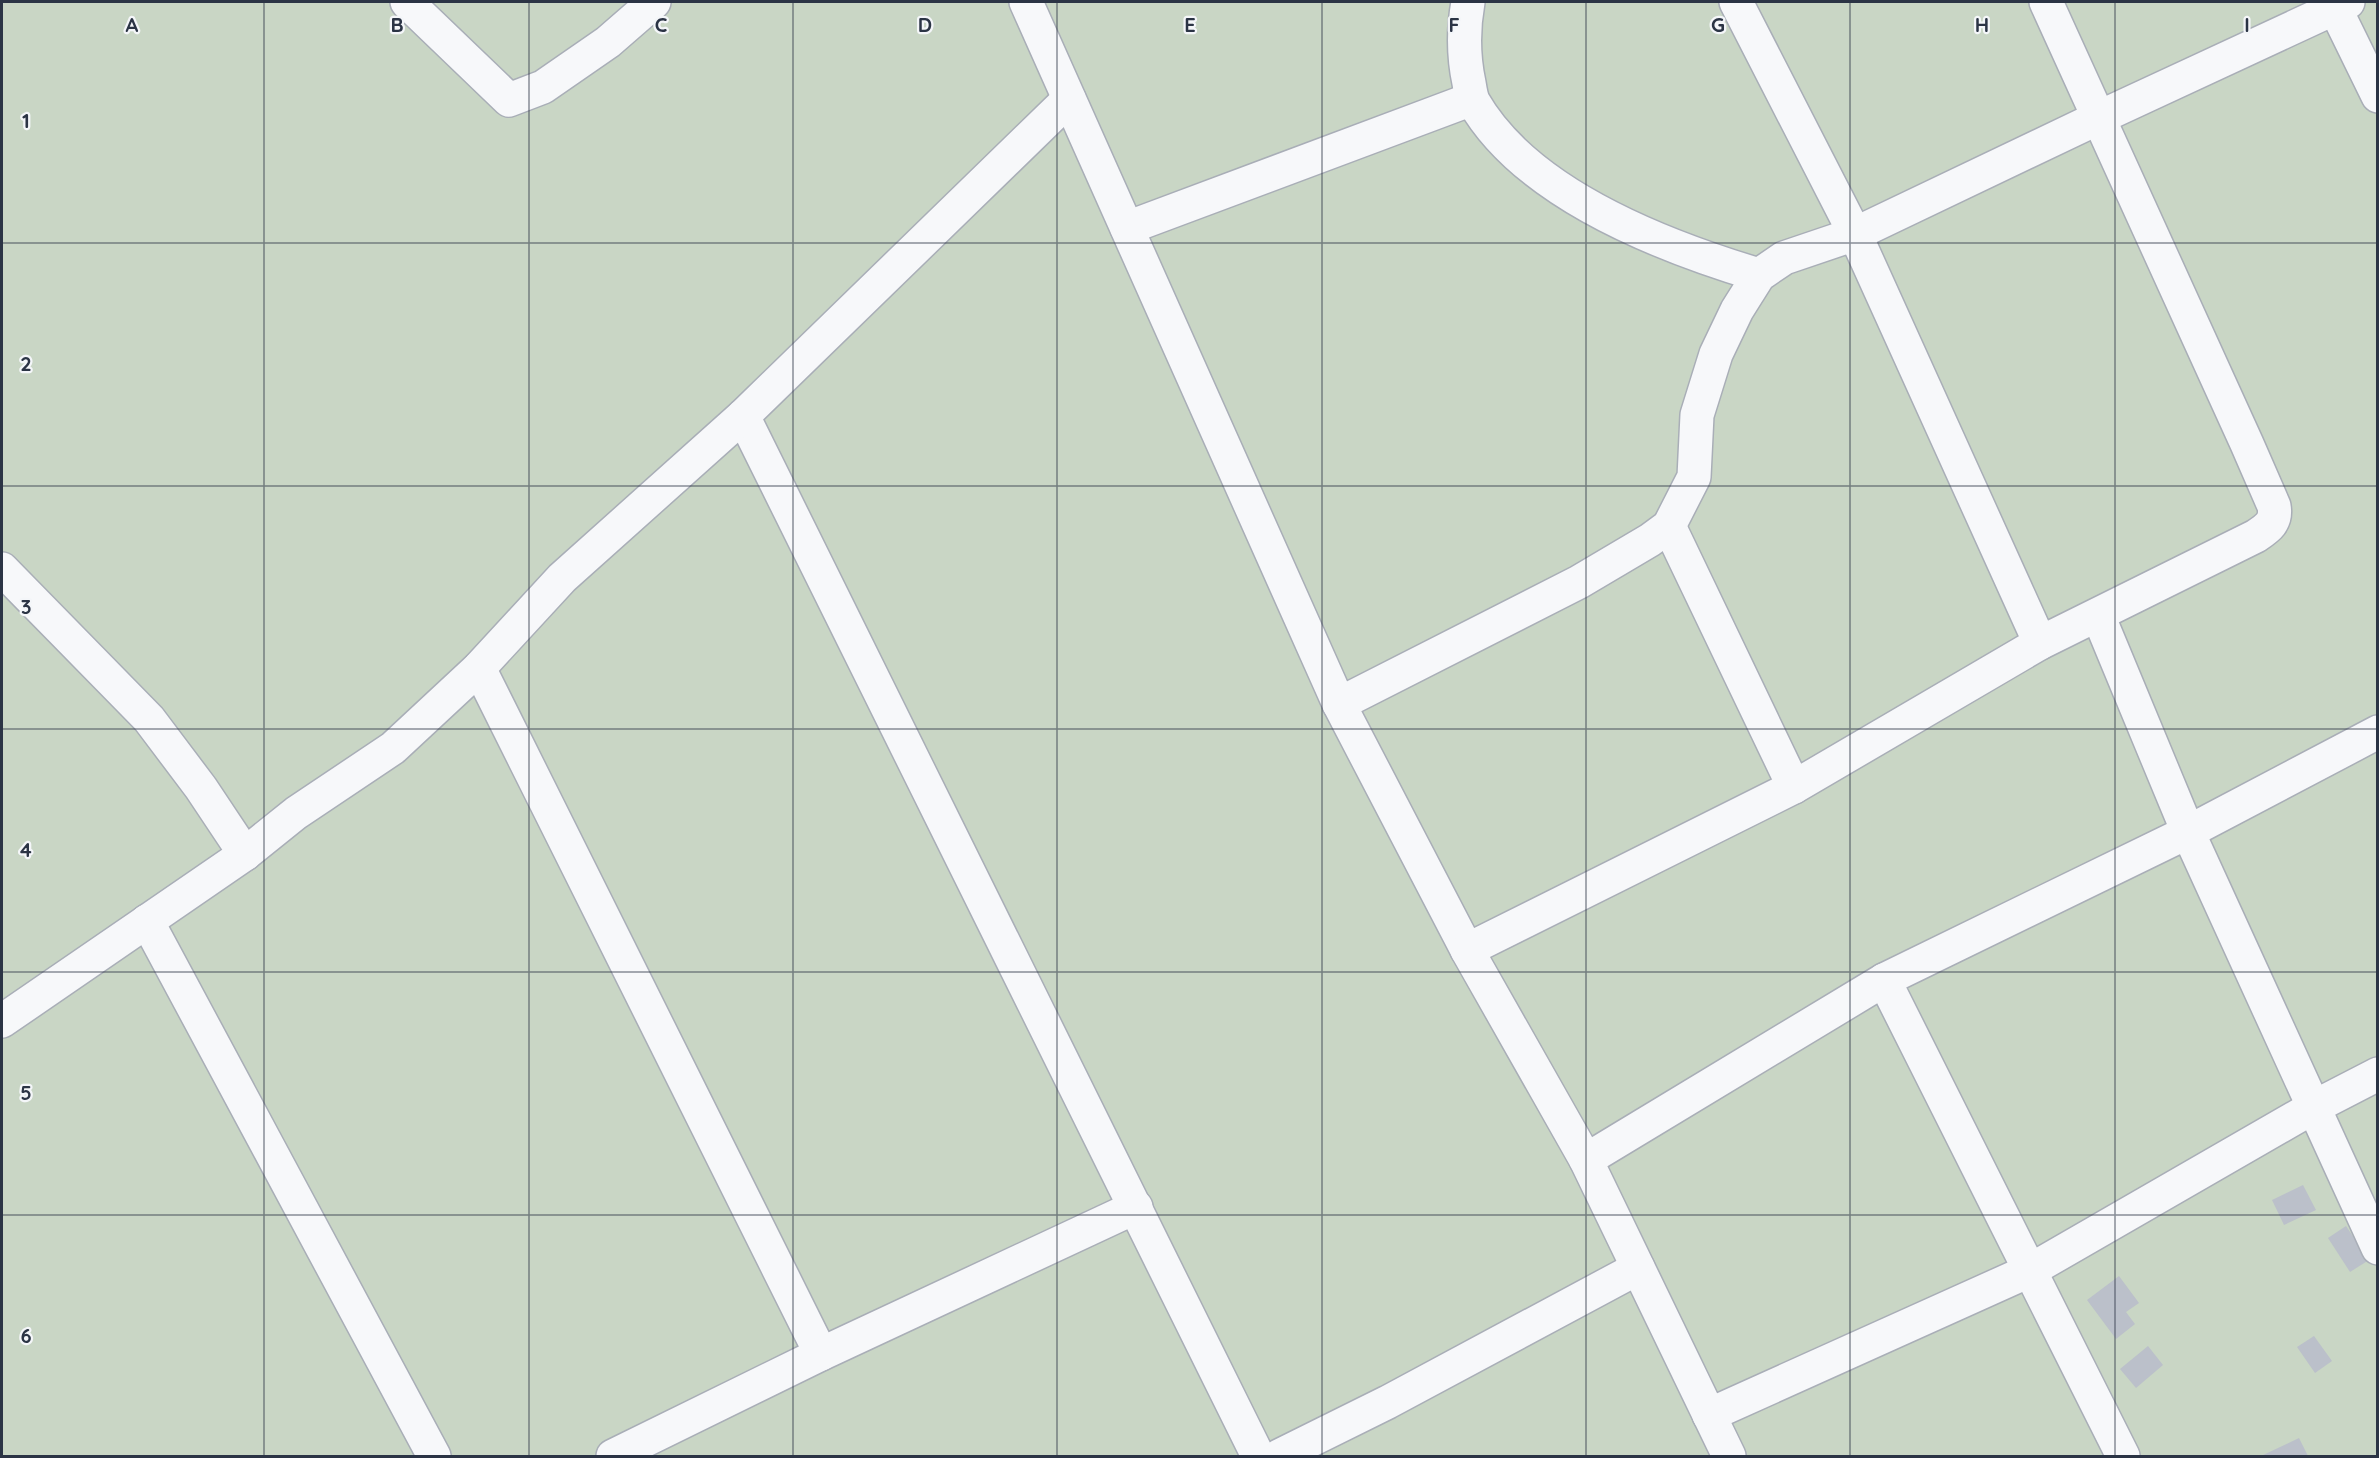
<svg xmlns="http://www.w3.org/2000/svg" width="2379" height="1458" viewBox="0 0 2379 1458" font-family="Quicksand,sans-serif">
  <rect width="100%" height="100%" fill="#e4e7ec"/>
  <rect fill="#c9d6c5" x="2" y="2" width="2375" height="1454"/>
  <g fill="#bbc0ca">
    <polygon points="2303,1185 2316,1210 2284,1225 2272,1200"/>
    <polygon points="2346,1226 2369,1260 2350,1272 2328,1238"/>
    <polygon points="2119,1276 2139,1303 2126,1312 2135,1324 2116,1339 2087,1300"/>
    <polygon points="2314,1336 2332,1361 2315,1373 2297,1347"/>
    <polygon points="2148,1346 2163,1365 2136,1388 2120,1369"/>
    <polygon points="2299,1438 2308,1456 2261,1456"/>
  </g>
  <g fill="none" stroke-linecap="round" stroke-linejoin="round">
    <defs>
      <g id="minor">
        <polyline points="407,2 509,100 543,87 608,42 654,2"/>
        <polyline points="1026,2 1339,704 1467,950 1586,1160 1729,1456"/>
        <path d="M1468,2c-5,28 -5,53 1,81 1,6 2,13 4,18 53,93 189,145 286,174"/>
        <polyline points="1736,2 1855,234 2040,643"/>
        <polyline points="2332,2 2378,96"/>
        <polyline points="1127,228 1472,99"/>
        <polyline points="743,416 1258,1456"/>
        <polyline points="1669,526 1794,787"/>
        <polyline points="2,569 149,719 201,788 245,854"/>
        <polyline points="2098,615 2188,832 2378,1248"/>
        <polyline points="479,668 821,1354"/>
        <polyline points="1339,704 1579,582 1650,540 1669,526 1694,477 1697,415 1716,354 1737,310 1759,275 1784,258 1855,234 2098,118 2348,2"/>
        <polyline points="147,921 434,1456"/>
        <path d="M1467,950l327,-163 246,-144 216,-107c12,-8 21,-14 18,-30l-27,-62 -201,-442"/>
        <polyline points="1884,980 2123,1456"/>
        <polyline points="2,1021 245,854 296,813 393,748 479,668 562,578 743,416 1069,99"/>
        <polyline points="1586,1160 1884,980 2188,832 2378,732"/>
        <polyline points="1709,1415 2029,1271 2312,1108 2378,1074"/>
        <polyline points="613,1456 821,1354 1136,1207"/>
        <polyline points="1279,1456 1388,1402 1638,1268"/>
      </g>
    </defs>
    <use href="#minor" stroke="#a9aeb7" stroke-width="36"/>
    <use href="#minor" stroke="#f7f8fa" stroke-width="33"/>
  </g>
  <path fill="none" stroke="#2b3445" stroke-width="1.5" stroke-opacity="0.55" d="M264,2v1454M529,2v1454M793,2v1454M1057,2v1454M1322,2v1454M1586,2v1454M1850,2v1454M2115,2v1454M2,243h2376M2,486h2376M2,729h2376M2,972h2376M2,1215h2376"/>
  <g font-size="20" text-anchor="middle" font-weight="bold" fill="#2b3445" stroke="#f4f6f9" stroke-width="4.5" stroke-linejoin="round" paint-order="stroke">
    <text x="132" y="32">A</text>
    <text x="397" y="32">B</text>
    <text x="661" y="32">C</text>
    <text x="925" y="32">D</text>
    <text x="1190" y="32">E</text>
    <text x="1454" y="32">F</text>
    <text x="1718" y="32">G</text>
    <text x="1982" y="32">H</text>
    <text x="2247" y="32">I</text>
    <text x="26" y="128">1</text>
    <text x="26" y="371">2</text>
    <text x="26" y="614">3</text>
    <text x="26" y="857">4</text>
    <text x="26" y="1100">5</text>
    <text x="26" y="1343">6</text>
  </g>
  <rect width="2379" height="1458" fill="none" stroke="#2b3445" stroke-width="6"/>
</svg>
